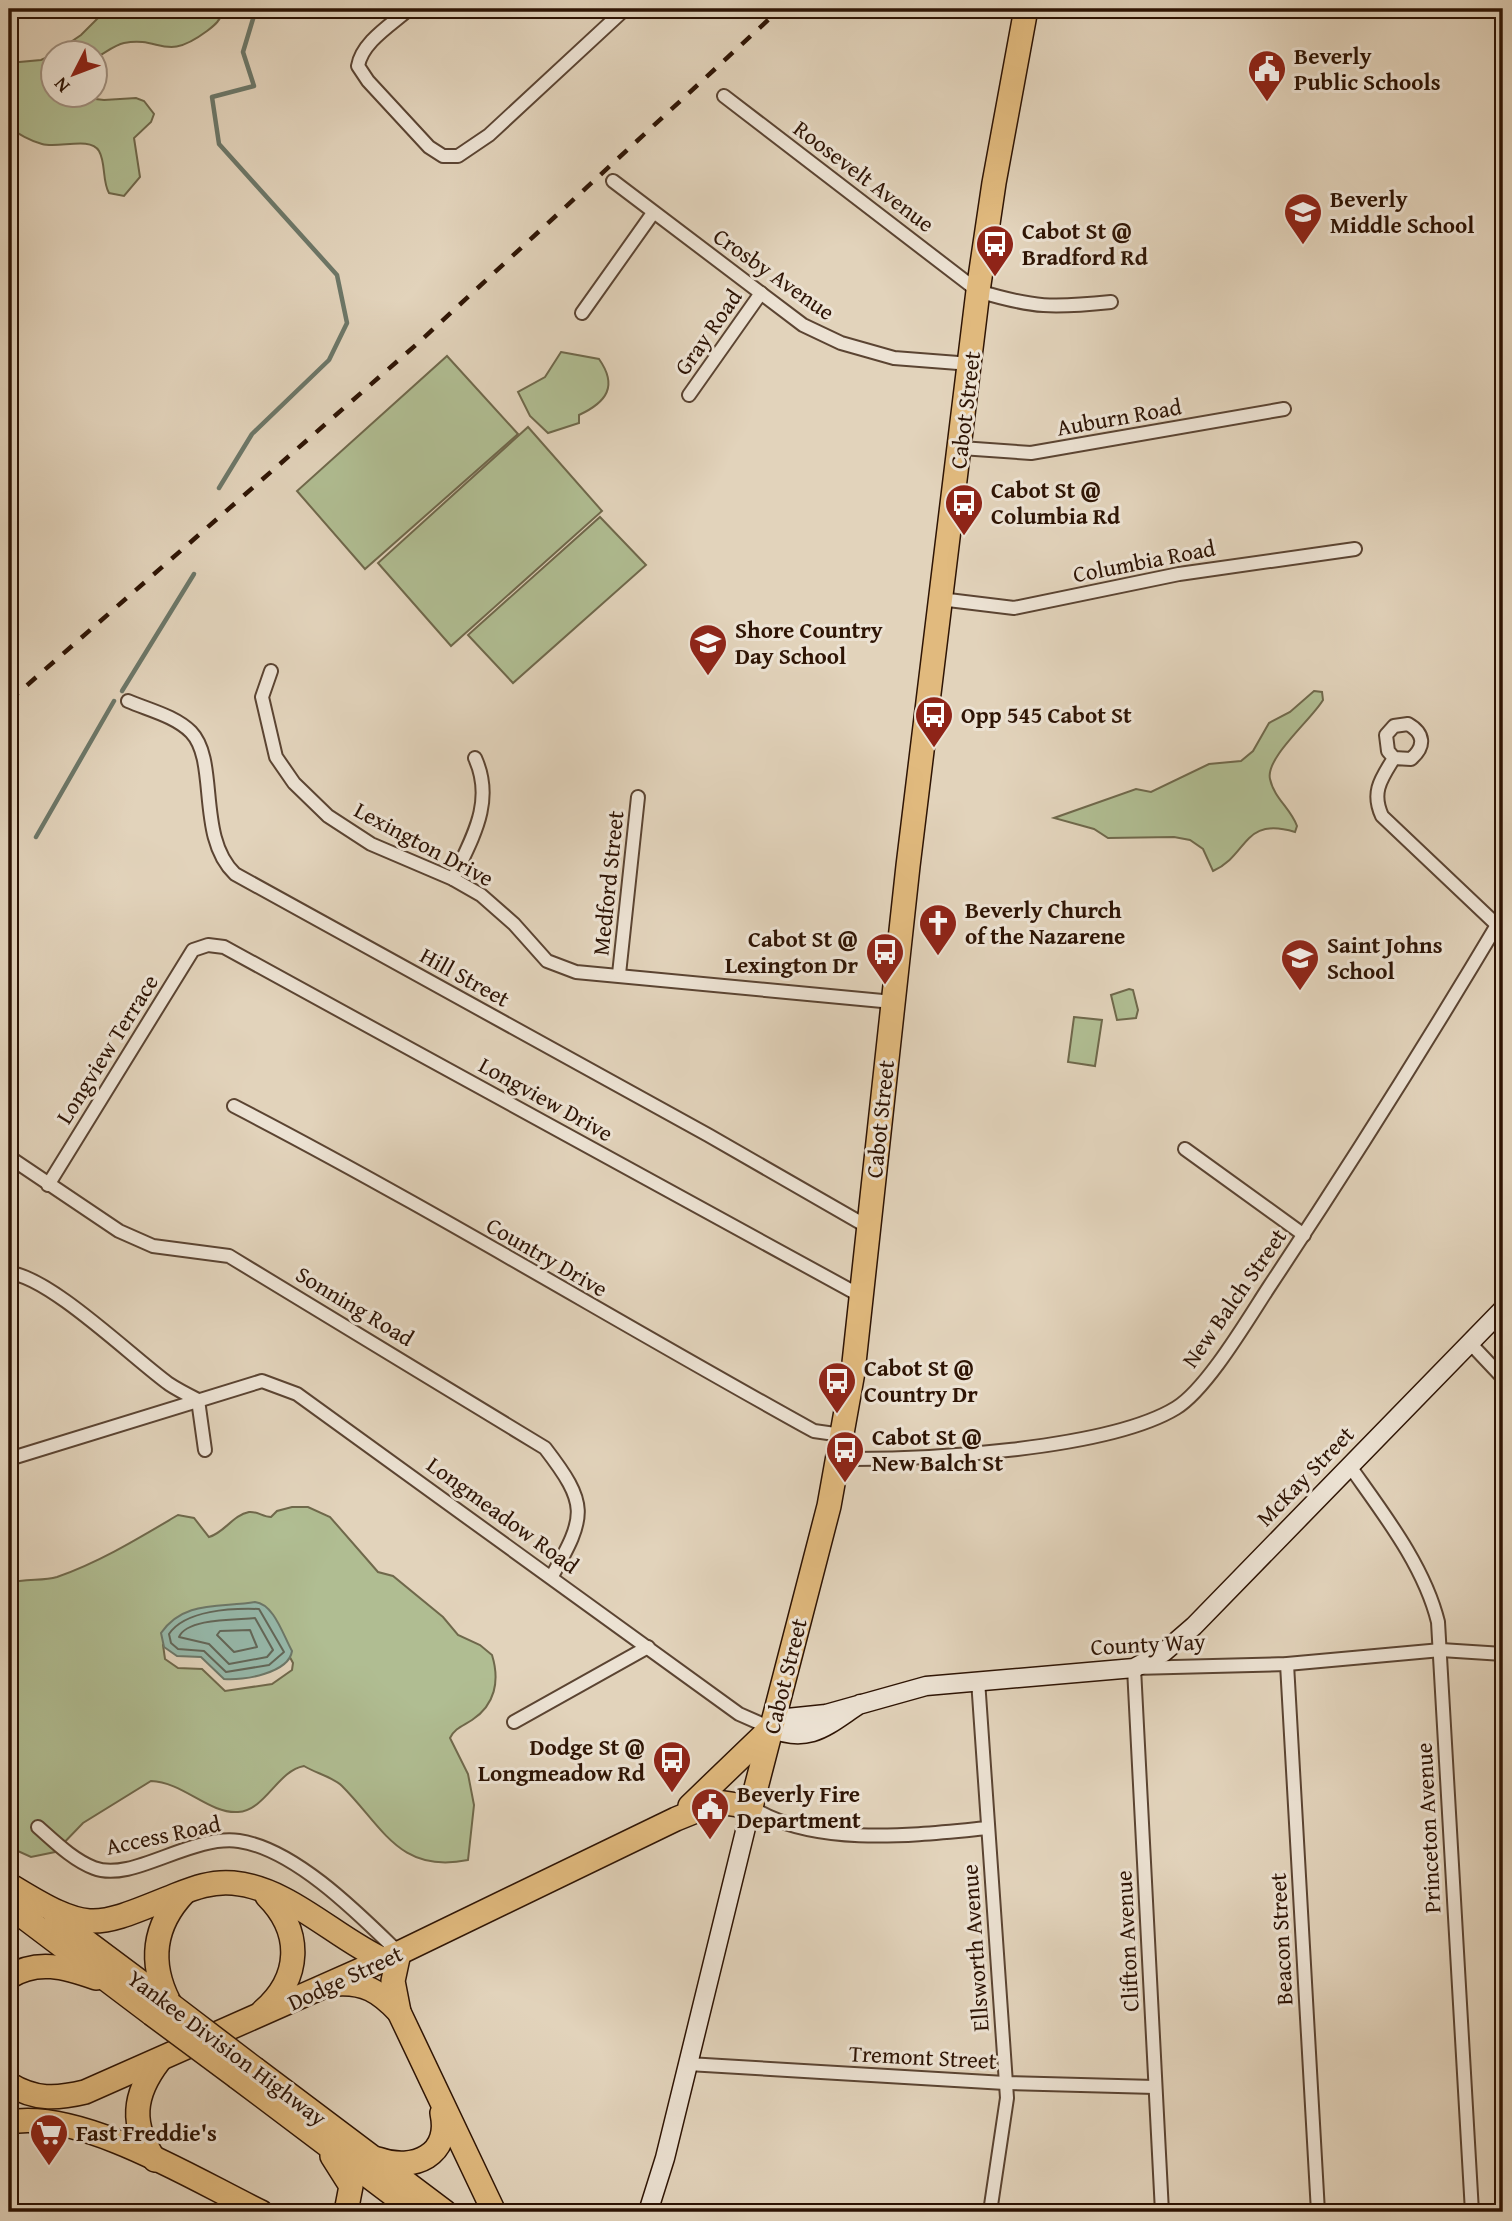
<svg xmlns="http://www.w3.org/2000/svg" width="1512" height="2221" viewBox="0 0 1512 2221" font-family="'Gentium Book Plus',serif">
  <rect width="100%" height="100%" fill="#e2d3bb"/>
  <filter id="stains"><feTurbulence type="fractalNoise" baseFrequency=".00286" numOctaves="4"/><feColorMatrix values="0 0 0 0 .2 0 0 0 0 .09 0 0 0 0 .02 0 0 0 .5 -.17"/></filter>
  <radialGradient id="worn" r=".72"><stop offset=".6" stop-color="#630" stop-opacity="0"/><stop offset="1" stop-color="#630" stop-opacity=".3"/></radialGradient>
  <g fill="#b0bd92" stroke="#6f684b" stroke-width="2" fill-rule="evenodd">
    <path d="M107,9h116v1c-2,10 -8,15 -16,21 -43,32 -45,5 -83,12 -10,2 -20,11 -29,15l-1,-6h-38l25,-17z"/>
    <path d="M52,55v39l52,6 32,-2 8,3 10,13 -3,8 -17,16 6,39 -16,19 -15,-3c-7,-12 -3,-30 -10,-42 -9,-15 -41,-2 -57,-7 -11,-3 -25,-10 -33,-18v-63l32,-3z"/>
    <path d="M561,352l38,7c19,27 8,43 -20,56v8l-31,10 -18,-17 -12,-24 27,-15z"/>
    <polygon points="447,356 518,434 365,569 297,491"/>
    <polygon points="528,427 602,511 451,646 378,563"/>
    <polygon points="600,517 646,565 513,683 468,635"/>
    <path d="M1314,691l8,1 1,8c-11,19 -58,58 -53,79 4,19 21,30 27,47l-2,6c-53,-16 -46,23 -82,39l-10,-22 -13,-9 -16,-3 -66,1 -14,-9 -40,-11 82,-29 15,3 58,-28 32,-3 12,-10 16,-28 21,-11z"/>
    <polygon points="1129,989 1133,990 1138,1010 1136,1018 1117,1020 1111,995"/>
    <polygon points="1074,1017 1102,1020 1095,1066 1068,1062"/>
    <path d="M292,1507h16l22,10 48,55 15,4 50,41 15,18 22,10 12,10c8,26 3,50 -20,65 -9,6 -17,8 -22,18l18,36 6,31 -6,55c-69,14 -85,-33 -126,-74 -9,-9 -27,-13 -38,-20 -27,5 -38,44 -66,46 -29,2 -55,-30 -87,-31l-68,42 -28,29 -24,5 -22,-10v-263c15,-7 32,-2 48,-7 43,-15 82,-39 121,-62l16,3 15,19c15,-4 24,-22 40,-25 8,-1 14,5 22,5l6,-6zM270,1620l23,43 -1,7 -20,14 -47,7 -23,-22 -24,-1 -13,-9 -2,-14 9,-14z"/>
  </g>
  <path fill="#96b9ab" stroke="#6c7768" stroke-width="2" d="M255,1602c19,2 28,33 37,49 -3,22 -49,30 -68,28l-23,-22 -24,-1 -13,-9 -3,-14c23,-33 59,-25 94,-31z"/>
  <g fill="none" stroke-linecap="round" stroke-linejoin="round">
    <g stroke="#626658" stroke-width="2">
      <path d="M259,1609l25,43 -15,13 -43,7 -22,-21 -26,-2 -7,-6 -2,-9c16,-24 63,-26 90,-25z"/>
      <path d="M255,1618l18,32 -6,7 -38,7 -20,-20 -30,-7c8,-19 57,-17 76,-19z"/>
      <polygon points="250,1630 257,1647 234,1652 217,1635 220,1631"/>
    </g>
    <g stroke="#6c7768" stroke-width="4.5">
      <polyline points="219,488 252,434 329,360 347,323 337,275 219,144 212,97 254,86 243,52 256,9"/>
      <polyline points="122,691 194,574"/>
      <polyline points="36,837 114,701"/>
    </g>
    <defs>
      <g id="street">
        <path d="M409,9c-18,16 -47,33 -51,57l10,15 61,66 14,9h15l31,-21 136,-126"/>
        <path d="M724,96l254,195c56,17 75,17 133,11"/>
        <polyline points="613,181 803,325 841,343 894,358 971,364"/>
        <polyline points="582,313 653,213"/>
        <polyline points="689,395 761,293"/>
        <polyline points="961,448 1031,453 1284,409"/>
        <polyline points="940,599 1014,608 1179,574 1355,549"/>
        <polyline points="271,671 262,697 276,757 294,783 328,816 371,844 453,879 481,895 514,924 547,961 576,972 893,1002"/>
        <path d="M128,701c21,9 47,15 63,31 28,29 5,105 44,142l473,261 160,92"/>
        <path d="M1394,758l-6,-7 -2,-16 8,-9 14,-2c16,9 18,22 3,35l-17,-1c-13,21 -23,34 -12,58l115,109"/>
        <path d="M453,879c19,-41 42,-77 22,-121"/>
        <polyline points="619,974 638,797"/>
        <path d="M234,1106c197,102 386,218 580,325l28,4"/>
        <polyline points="1185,1149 1304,1235"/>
        <path d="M9,1157l110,74 34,15 76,10 316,192c43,56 42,67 7,128"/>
        <polyline points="48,1185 193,950 208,945 224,947 861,1296"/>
        <path d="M9,1273c40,3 124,85 160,111 9,6 19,11 29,16"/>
        <polyline points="1470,1343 1503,1378"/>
        <polyline points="198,1400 205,1450"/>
        <polyline points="9,1459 262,1381 297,1394 739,1714 771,1728"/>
        <path d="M838,1459c83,1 269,-9 338,-51 31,-19 72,-89 93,-121 81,-122 159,-246 234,-372"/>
        <path d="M1349,1465c33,47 75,100 89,157l34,590"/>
        <polyline points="1287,1664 1318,2212"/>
        <polyline points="978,1680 1007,2098 990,2212"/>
        <polyline points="514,1722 648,1647"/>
        <path d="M751,1807c64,41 165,28 237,21"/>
        <path d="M38,1827c17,15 35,33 56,41 38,15 97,-34 145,-27 56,8 121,74 160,112"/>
        <polyline points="688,2064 1005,2083 1155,2087"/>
        <polyline points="1162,2212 1134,1668 1287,1664 1441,1650 1503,1654"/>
      </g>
      <g id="secondary">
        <path d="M860,1704c-31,20 -50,41 -89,24l16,-10 39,-4 100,-28 208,-18 30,-16 30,-26 309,-317"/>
        <polyline points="648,2212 665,2158 751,1807"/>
      </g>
      <g id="highway">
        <polyline points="690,1806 771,1728"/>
        <path d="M13,1887c77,47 81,41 163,8 18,-7 36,-14 57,-12 56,5 102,55 151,77"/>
        <polyline points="9,1906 152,2014"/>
        <polyline points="56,1919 171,2005"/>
        <polyline points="399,1953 393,1981 399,2012 494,2212"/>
        <path d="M9,1977c28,-18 56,-10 87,1"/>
        <path d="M336,1984c28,-2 43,7 63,28"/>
        <path d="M169,2002c-20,-39 -16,-76 15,-109"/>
        <path d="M263,2011c38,-33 40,-79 4,-115"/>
        <polyline points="255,2069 445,2212"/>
        <polyline points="237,2077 416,2212"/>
        <path d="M9,2084c26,16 47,15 76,8l314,-139 277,-134 42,-17 33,5 78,-301 24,-134 55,-506 70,-575 16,-108 32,-174"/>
        <path d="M18,2121c73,-6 177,59 243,91"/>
        <polyline points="332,2156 351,2186 346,2212"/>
        <path d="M378,2159c36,13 73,-4 64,-46"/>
        <path d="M155,2160c-25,-35 -22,-65 4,-99"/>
      </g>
    </defs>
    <use href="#street" stroke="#5b4432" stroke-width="16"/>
    <use href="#secondary" stroke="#2e1404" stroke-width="21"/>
    <use href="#highway" stroke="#2e1404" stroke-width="26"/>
    <use href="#street" stroke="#ece2d3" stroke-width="12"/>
    <use href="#secondary" stroke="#ece2d3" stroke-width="18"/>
    <use href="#highway" stroke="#e1ba7e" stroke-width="23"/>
    <polyline stroke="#2e1404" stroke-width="4.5" stroke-dasharray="12 12" stroke-linecap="butt" points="9,701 417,344 780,9"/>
    <defs>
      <g id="highway-bridge">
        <polyline points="171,2005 255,2069"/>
        <polyline points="152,2014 237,2077"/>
      </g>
    </defs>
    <use href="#highway-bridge" stroke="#2e1404" stroke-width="26" stroke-linecap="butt"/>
    <use href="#highway-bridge" stroke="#e1ba7e" stroke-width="23"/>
  </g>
  <defs>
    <symbol id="civic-pin" viewBox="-11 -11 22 30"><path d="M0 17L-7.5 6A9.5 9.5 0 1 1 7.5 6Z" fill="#8f2418" stroke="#ece2d3"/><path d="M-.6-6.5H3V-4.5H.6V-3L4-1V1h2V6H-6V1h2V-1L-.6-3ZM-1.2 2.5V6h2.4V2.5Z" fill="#fff"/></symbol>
    <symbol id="school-pin" viewBox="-11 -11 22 30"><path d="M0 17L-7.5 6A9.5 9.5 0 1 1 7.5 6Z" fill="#8f2418" stroke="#ece2d3"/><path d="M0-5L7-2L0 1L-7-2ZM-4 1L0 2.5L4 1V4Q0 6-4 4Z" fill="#fff"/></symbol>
    <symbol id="bus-pin" viewBox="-11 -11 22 30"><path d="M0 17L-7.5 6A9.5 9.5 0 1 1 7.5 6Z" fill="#8f2418" stroke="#ece2d3"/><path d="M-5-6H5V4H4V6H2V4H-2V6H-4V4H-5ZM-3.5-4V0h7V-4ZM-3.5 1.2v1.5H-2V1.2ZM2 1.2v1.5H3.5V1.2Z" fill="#fff"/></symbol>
    <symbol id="church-pin" viewBox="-11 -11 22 30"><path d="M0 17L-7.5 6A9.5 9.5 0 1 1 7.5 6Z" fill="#8f2418" stroke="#ece2d3"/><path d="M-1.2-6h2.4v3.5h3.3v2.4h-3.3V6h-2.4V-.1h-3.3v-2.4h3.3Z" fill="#fff"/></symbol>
    <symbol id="supermarket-pin" viewBox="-11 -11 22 30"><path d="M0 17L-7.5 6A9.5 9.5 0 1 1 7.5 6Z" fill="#8f2418" stroke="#ece2d3"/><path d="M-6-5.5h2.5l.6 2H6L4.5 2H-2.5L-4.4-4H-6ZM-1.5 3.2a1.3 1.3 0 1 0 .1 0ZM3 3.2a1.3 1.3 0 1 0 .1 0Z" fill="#fff"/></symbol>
  </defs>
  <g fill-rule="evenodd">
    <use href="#civic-pin" x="1245" y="47" width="44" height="60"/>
    <use href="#school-pin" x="1281" y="190" width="44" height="60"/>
    <use href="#bus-pin" x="973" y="222" width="44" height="60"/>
    <use href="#bus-pin" x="942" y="481" width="44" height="60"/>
    <use href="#school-pin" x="686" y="621" width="44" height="60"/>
    <use href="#bus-pin" x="912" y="693" width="44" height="60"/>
    <use href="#church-pin" x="916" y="901" width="44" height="60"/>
    <use href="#bus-pin" x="863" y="930" width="44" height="60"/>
    <use href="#school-pin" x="1278" y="936" width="44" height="60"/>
    <use href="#bus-pin" x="815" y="1359" width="44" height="60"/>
    <use href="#bus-pin" x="823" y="1428" width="44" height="60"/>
    <use href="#bus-pin" x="650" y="1738" width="44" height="60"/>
    <use href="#civic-pin" x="688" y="1785" width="44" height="60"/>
    <use href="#supermarket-pin" x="27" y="2111" width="44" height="60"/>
  </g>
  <g text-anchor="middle" stroke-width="6" stroke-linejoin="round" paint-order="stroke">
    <g font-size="23" font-weight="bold" fill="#2e1404" stroke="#ece2d3" text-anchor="start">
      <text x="1294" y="64">Beverly<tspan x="1294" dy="26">Public Schools</tspan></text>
      <text x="1330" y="207">Beverly<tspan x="1330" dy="26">Middle School</tspan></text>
      <text x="1022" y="239">Cabot St @<tspan x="1022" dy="26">Bradford Rd</tspan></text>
      <text x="991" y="498">Cabot St @<tspan x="991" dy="26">Columbia Rd</tspan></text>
      <text x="735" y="638">Shore Country<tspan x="735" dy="26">Day School</tspan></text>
      <text x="961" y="723">Opp 545 Cabot St</text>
      <text x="965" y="918">Beverly Church<tspan x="965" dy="26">of the Nazarene</tspan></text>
      <text x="858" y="947" text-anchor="end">Cabot St @<tspan x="858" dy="26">Lexington Dr</tspan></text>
      <text x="1327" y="953">Saint Johns<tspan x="1327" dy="26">School</tspan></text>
      <text x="864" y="1376">Cabot St @<tspan x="864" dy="26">Country Dr</tspan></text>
      <text x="872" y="1445">Cabot St @<tspan x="872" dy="26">New Balch St</tspan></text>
      <text x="645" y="1755" text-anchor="end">Dodge St @<tspan x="645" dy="26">Longmeadow Rd</tspan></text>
      <text x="737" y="1802">Beverly Fire<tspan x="737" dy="26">Department</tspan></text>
      <text x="76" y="2141">Fast Freddie's</text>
    </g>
    <g font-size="23" fill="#2e1404" stroke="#ece2d3">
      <text transform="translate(864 176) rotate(37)" y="8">Roosevelt Avenue</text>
      <text transform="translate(774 274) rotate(35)" y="8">Crosby Avenue</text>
      <text transform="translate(708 332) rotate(-55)" y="8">Gray Road</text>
      <text transform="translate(965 410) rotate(-83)" y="8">Cabot Street</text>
      <text transform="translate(1119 417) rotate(-10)" y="8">Auburn Road</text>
      <text transform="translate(1144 561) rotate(-11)" y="8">Columbia Road</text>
      <text transform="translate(424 844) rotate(28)" y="8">Lexington Drive</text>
      <text transform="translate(608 883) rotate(-84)" y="8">Medford Street</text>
      <text transform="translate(465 977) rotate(29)" y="8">Hill Street</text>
      <text transform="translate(107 1049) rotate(-58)" y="8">Longview Terrace</text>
      <text transform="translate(546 1099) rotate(29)" y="8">Longview Drive</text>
      <text transform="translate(880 1119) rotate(-84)" y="8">Cabot Street</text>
      <text transform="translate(547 1257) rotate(30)" y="8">Country Drive</text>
      <text transform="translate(1234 1298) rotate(-55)" y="8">New Balch Street</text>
      <text transform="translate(355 1306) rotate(31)" y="8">Sonning Road</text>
      <text transform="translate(1305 1476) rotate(-46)" y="8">McKay Street</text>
      <text transform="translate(503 1515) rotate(36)" y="8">Longmeadow Road</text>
      <text transform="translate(1148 1644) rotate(-3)" y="8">County Way</text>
      <text transform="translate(785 1676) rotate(-76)" y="8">Cabot Street</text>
      <text transform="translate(1428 1828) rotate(-93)" y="8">Princeton Avenue</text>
      <text transform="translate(163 1835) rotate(-12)" y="8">Access Road</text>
      <text transform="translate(1281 1939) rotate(-93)" y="8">Beacon Street</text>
      <text transform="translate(1127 1941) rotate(-93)" y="8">Clifton Avenue</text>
      <text transform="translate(975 1948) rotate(-94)" y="8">Ellsworth Avenue</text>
      <text transform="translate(345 1978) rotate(-25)" y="8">Dodge Street</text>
      <text transform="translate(227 2048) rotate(37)" y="8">Yankee Division Highway</text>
      <text transform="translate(923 2057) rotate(3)" y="8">Tremont Street</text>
    </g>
  </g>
  <rect width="1512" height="2221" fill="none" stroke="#e2d3bb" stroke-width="35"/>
  <rect x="10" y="10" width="1491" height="2200" fill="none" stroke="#2e1404" stroke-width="3.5"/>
  <rect x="18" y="18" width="1477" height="2186" fill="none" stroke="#2e1404" stroke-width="2"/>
  <g transform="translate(74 74) rotate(228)"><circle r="33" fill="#ece2d3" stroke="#a09080" stroke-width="2"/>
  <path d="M0-5L12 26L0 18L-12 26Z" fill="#8f2418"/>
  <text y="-10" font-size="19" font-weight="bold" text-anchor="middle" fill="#2e1404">N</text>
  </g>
  <rect width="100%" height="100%" filter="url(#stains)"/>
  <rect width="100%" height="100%" fill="url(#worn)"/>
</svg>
